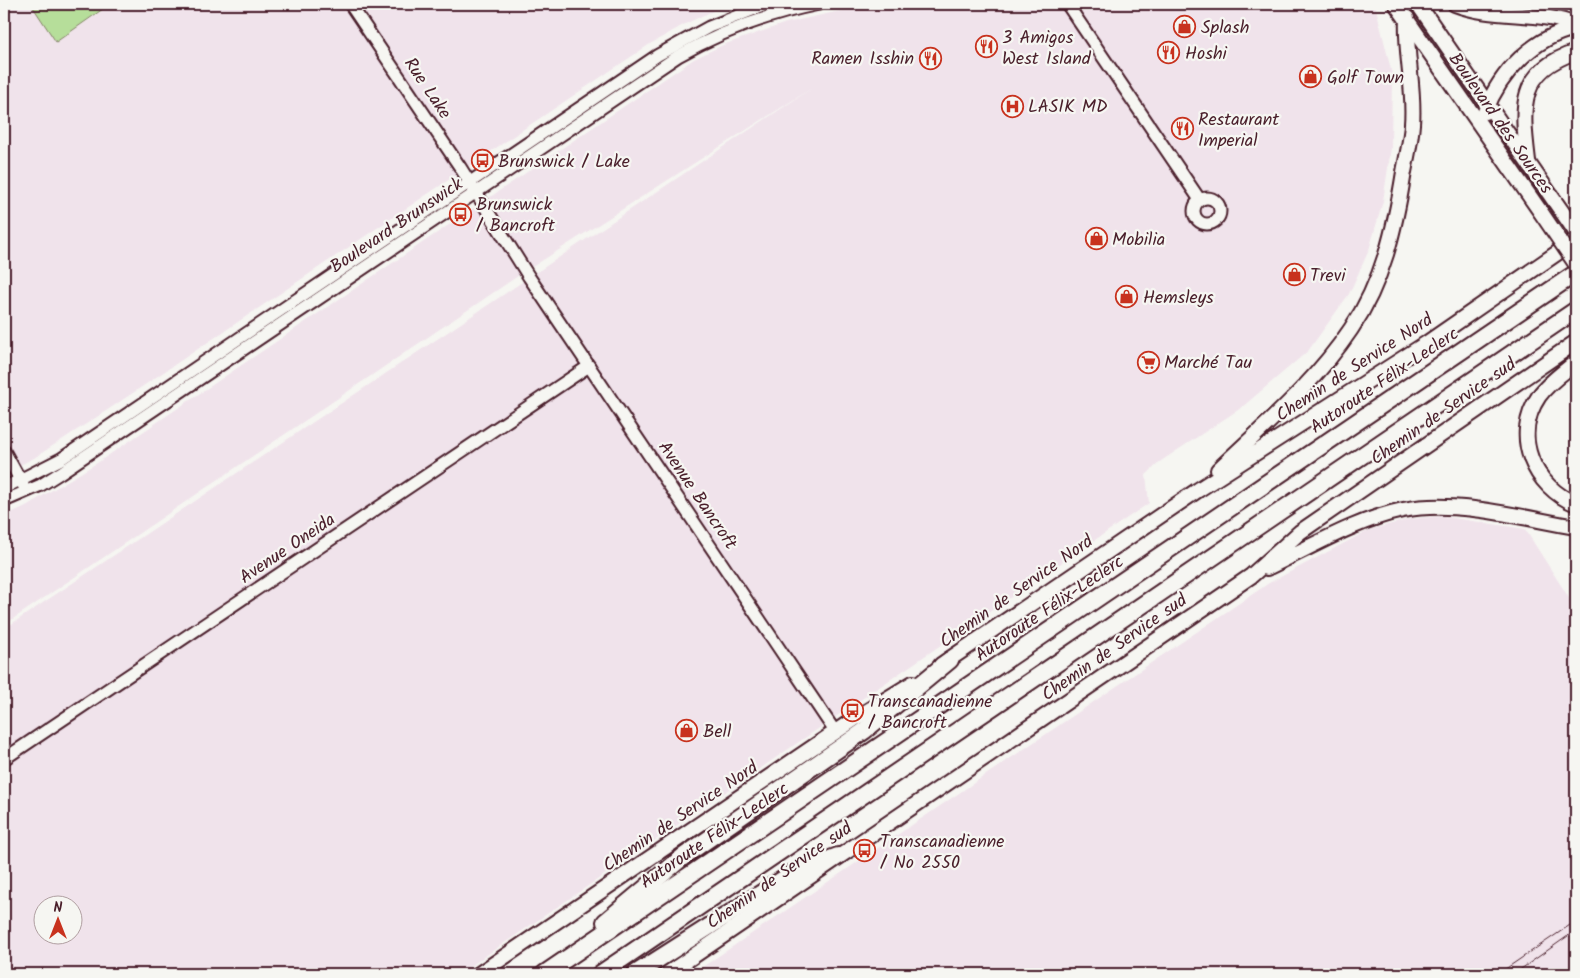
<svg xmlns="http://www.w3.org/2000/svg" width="1580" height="978" viewBox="0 0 1580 978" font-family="Kalam,sans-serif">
  <rect width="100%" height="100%" fill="#f6f6f2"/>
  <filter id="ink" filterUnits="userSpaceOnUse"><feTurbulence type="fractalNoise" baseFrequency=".02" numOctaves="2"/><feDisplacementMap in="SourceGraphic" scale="10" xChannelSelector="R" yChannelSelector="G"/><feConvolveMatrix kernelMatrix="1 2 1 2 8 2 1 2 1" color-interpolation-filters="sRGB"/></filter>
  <g filter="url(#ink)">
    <g fill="#f0e3eb" fill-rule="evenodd">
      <polygon points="16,4 31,4 56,42 112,4 728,4 685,24 650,44 106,411 34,458 4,473 4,12"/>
      <path d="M871,4h504l17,70 -1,74 -8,53 -14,49 -20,44 -41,57 -67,57 -80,53 -15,14 3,28 -690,471h-455v-345l808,-541 -294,188 -514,349v-109l22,-10 71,-43 597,-404 29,-14 63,-22zM42,906h30v30h-30z"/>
      <polygon points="1440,516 1525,529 1576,609 1576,900 1574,902 1576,905 1576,974 692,974 1269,583 1369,530 1410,519"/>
    </g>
    <polygon fill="#b6de9a" stroke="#807e62" points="31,4 110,4 56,42"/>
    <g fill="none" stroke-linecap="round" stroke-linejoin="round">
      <defs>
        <g id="minor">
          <polyline points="350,4 460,167 529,277 836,733"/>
          <polyline points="1067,4 1200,200"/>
          <circle cx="1207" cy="211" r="13"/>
          <polyline points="4,451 23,485"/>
          <polyline points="4,488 61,459 658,55 709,27 768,4"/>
          <path d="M4,501l37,-16 19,-12 618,-417c44,-25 91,-42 141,-52"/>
          <polyline points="4,759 589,366"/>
        </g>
        <g id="major">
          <polyline points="1396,4 1540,211"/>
          <polyline points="1418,4 1576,232"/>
          <path d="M1455,4c39,15 83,6 121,21"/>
          <path d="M1485,112c15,-40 49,-75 91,-84"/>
          <path d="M1528,161c-6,-51 -12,-90 48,-109"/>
          <path d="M1576,362c-12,10 -27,20 -37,34 -28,41 -5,91 37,108"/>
          <path d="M1218,470c46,-44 97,-87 133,-141 32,-47 44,-101 53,-157 3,-16 7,-32 8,-48 3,-36 -7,-70 -5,-106"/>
          <path d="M1267,568c44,-21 89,-48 136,-58 54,-11 119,8 173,17"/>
          <polyline points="941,665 1198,490 1427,343 1576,240"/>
          <polyline points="479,974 856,718 913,683"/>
          <polyline points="667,974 1251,576 1300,532 1576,342"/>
        </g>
        <g id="highway">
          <polyline points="605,922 684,856 864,731 950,660"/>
          <polyline points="544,974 1576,273"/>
          <polyline points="600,974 1576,310"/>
          <polyline points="635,974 793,873 838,856"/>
        </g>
      </defs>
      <use href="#minor" stroke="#4a1f2b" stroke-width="15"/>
      <use href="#major" stroke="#4a1f2b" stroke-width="18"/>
      <use href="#highway" stroke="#4a1f2b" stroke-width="20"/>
      <use href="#minor" stroke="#f6f6f2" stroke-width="11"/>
      <use href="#major" stroke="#f6f6f2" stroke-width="14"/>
      <use href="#highway" stroke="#f6f6f2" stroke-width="16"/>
      <g stroke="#4a1f2b" stroke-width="1">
        <polyline points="1498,974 1576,921"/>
        <polyline points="1514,974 1575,931"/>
      </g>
      <defs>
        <polyline id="major-bridge" points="1540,211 1576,264"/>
      </defs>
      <use href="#major-bridge" stroke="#4a1f2b" stroke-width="18" stroke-linecap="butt"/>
      <use href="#major-bridge" stroke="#f6f6f2" stroke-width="14"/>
    </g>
  </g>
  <defs>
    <symbol id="shop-ring" viewBox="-11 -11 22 22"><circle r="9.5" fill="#f6f6f2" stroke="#c8321e" stroke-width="1.5"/><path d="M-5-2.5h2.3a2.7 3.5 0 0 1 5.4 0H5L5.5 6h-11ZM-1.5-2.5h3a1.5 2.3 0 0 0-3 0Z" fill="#c8321e"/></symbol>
    <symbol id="restaurant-ring" viewBox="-11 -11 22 22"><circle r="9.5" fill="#f6f6f2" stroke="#c8321e" stroke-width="1.5"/><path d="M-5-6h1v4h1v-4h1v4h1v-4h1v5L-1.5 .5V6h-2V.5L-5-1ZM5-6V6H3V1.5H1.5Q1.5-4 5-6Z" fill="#c8321e"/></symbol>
    <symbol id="hospital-ring" viewBox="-11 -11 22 22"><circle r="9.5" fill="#f6f6f2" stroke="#c8321e" stroke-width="1.5"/><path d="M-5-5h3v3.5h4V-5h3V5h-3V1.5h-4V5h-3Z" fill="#c8321e"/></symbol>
    <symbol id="bus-ring" viewBox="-11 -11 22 22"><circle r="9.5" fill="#f6f6f2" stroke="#c8321e" stroke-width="1.5"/><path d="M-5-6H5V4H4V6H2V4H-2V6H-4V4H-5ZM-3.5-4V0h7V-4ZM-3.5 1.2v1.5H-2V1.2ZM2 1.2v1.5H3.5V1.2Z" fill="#c8321e"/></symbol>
    <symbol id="supermarket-ring" viewBox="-11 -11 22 22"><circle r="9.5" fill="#f6f6f2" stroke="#c8321e" stroke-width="1.5"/><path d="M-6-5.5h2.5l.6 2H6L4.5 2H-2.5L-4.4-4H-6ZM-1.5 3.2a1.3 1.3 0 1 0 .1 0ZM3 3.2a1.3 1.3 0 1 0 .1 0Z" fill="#c8321e"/></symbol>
  </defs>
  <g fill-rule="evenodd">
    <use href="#shop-ring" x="1172" y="14" width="25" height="25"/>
    <use href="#restaurant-ring" x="974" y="34" width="25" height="25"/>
    <use href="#restaurant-ring" x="1156" y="40" width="25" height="25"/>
    <use href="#restaurant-ring" x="918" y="46" width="25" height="25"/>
    <use href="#shop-ring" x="1298" y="64" width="25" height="25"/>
    <use href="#hospital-ring" x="1000" y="94" width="25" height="25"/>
    <use href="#restaurant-ring" x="1170" y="116" width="25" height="25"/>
    <use href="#bus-ring" x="470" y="148" width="25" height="25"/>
    <use href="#bus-ring" x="448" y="202" width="25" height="25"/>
    <use href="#shop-ring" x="1084" y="226" width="25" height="25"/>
    <use href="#shop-ring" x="1282" y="262" width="25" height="25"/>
    <use href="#shop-ring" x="1114" y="284" width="25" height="25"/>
    <use href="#supermarket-ring" x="1136" y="350" width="25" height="25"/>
    <use href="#bus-ring" x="840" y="698" width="25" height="25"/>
    <use href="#shop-ring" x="674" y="718" width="25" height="25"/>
    <use href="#bus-ring" x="852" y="838" width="25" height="25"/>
  </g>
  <g text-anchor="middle" stroke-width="4.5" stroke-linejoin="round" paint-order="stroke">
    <g font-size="18" fill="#4a1f2b" stroke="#f6f6f2" text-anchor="start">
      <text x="1201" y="33">Splash</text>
      <text x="1002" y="43">3 Amigos<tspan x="1002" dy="21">West Island</tspan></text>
      <text x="1185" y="59">Hoshi</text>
      <text x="914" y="64" text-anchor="end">Ramen Isshin</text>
      <text x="1327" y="83">Golf Town</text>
      <text x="1028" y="112">LASIK MD</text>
      <text x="1198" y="125">Restaurant<tspan x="1198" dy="21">Imperial</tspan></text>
      <text x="498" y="167">Brunswick / Lake</text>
      <text x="476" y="210">Brunswick<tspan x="476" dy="21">/ Bancroft</tspan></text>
      <text x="1112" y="245">Mobilia</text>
      <text x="1310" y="281">Trevi</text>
      <text x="1143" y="303">Hemsleys</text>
      <text x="1164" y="368">Marché Tau</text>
      <text x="868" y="707">Transcanadienne<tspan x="868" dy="21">/ Bancroft</tspan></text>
      <text x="703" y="737">Bell</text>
      <text x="880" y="847">Transcanadienne<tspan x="880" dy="21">/ No 2550</tspan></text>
    </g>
    <g font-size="18" fill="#4a1f2b" stroke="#f6f6f2">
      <text transform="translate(428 88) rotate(56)" y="6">Rue Lake</text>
      <text transform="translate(1501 123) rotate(55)" y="6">Boulevard des Sources</text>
      <text transform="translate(396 225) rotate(-34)" y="6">Boulevard Brunswick</text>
      <text transform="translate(1354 367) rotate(-33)" y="6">Chemin de Service Nord</text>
      <text transform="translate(1384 380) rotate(-34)" y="6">Autoroute Félix-Leclerc</text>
      <text transform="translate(1443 411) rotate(-35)" y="6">Chemin de Service sud</text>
      <text transform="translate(698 495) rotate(56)" y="6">Avenue Bancroft</text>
      <text transform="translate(287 548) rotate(-34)" y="6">Avenue Oneida</text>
      <text transform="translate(1016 591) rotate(-35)" y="6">Chemin de Service Nord</text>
      <text transform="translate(1049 608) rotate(-34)" y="6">Autoroute Félix-Leclerc</text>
      <text transform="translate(1114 647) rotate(-35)" y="6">Chemin de Service sud</text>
      <text transform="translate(680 816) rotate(-34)" y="6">Chemin de Service Nord</text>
      <text transform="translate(714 835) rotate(-34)" y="6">Autoroute Félix-Leclerc</text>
      <text transform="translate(779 875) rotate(-35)" y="6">Chemin de Service sud</text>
    </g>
  </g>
  <rect width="1580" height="978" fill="none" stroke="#f6f6f2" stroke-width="20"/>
  <rect x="10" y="10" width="1560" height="958" fill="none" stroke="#4a1f2b" stroke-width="2" filter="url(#ink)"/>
  <g transform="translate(58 920)"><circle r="24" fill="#f6f6f2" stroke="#b1a0a2"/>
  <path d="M0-4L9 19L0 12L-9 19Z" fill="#c8321e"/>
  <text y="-8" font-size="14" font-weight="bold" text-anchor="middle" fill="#4a1f2b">N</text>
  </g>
</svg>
